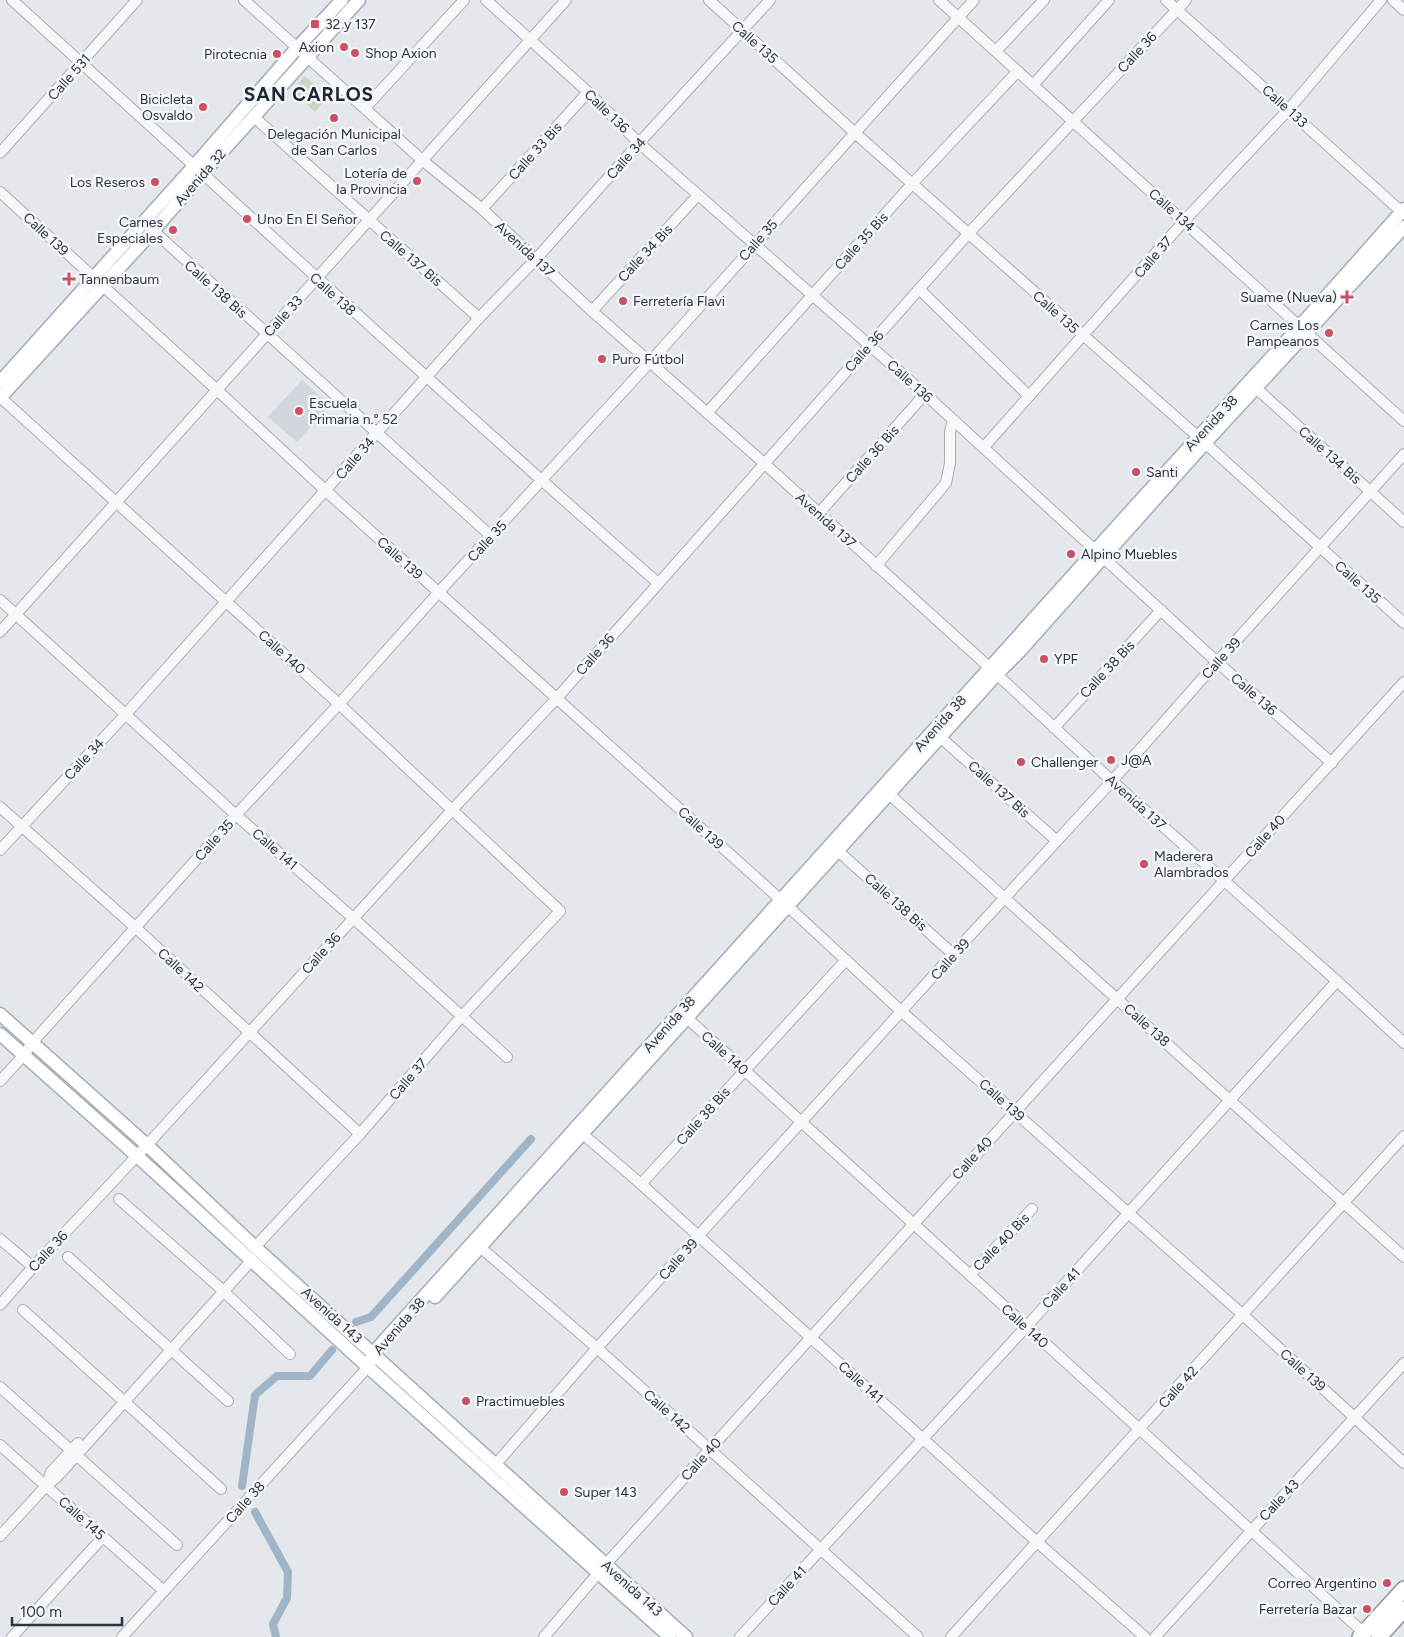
<svg xmlns="http://www.w3.org/2000/svg" width="1404" height="1637" viewBox="0 0 1404 1637" font-family="Figtree,sans-serif">
  <rect width="100%" height="100%" fill="#e4e7eb"/>
  <polygon fill="#d2d6dd" points="302,380 330,405 297,442 268,417"/>
  <polygon fill="#cad5c6" points="305,76 328,97 315,112 292,90"/>
  <g fill="none" stroke-linecap="round" stroke-linejoin="round">
    <g stroke="#a1b5c9" stroke-width="8">
      <polyline points="356,1322 371,1317 531,1139"/>
      <polyline points="242,1486 255,1395 277,1376 310,1376 332,1350"/>
      <polyline points="255,1512 288,1572 287,1598 273,1624 276,1637"/>
    </g>
    <defs>
      <g id="minor">
        <path d="M12,0c215,195 428,392 646,583"/>
        <polyline points="244,0 422,160 482,209 592,311 765,464 990,668 1112,781 1337,981 1404,1043"/>
        <polyline points="486,0 588,92 639,143 925,394 1217,662 1332,763"/>
        <polyline points="709,0 855,133 1205,443 1404,623"/>
        <polyline points="939,0 1404,421"/>
        <polyline points="1166,0 1404,214"/>
        <polyline points="1393,0 1404,10"/>
        <polyline points="996,51 1044,0"/>
        <polyline points="1033,85 1109,0"/>
        <polyline points="365,108 464,0"/>
        <polyline points="254,117 479,318"/>
        <polyline points="0,153 137,0"/>
        <polyline points="0,192 217,390 326,491 781,900 902,1012 1242,1314 1404,1463"/>
        <polyline points="482,209 588,92"/>
        <polyline points="148,226 491,536"/>
        <polyline points="919,289 1029,396"/>
        <polyline points="592,311 698,195"/>
        <polyline points="1256,388 1404,522"/>
        <polyline points="0,397 339,704 560,911 461,1017 360,1134 255,1247"/>
        <polyline points="707,413 912,184 1018,71"/>
        <polyline points="984,447 1184,221 1289,109 1381,0"/>
        <polyline points="819,513 925,394"/>
        <polyline points="876,566 946,483 950,463 950,431 952,424 955,421"/>
        <polyline points="0,600 236,815 353,918 507,1057"/>
        <polyline points="0,632 566,0"/>
        <polyline points="1054,728 1161,610"/>
        <polyline points="940,737 1057,841"/>
        <polyline points="889,794 1404,1257"/>
        <polyline points="0,807 136,928 360,1134"/>
        <polyline points="0,850 125,715 479,318 536,259 639,143 770,0"/>
        <polyline points="838,851 953,954"/>
        <polyline points="687,1018 1364,1633"/>
        <polyline points="0,1081 24,1055 32,1043 236,815 339,704 438,593 650,362 974,0"/>
        <polyline points="578,1130 641,1184 1037,1542 1145,1637"/>
        <polyline points="641,1184 846,960"/>
        <polyline points="119,1199 219,1287 290,1354"/>
        <polyline points="0,1239 33,1267"/>
        <polyline points="480,1247 597,1348 918,1637"/>
        <polyline points="68,1257 228,1401"/>
        <polyline points="970,1275 1032,1209"/>
        <polyline points="0,1305 33,1267 147,1145 453,809 557,698 968,234 1186,0"/>
        <polyline points="23,1310 221,1489"/>
        <polyline points="0,1387 177,1545"/>
        <polyline points="0,1445 164,1591"/>
        <polyline points="496,1464 597,1348 953,954 1112,781 1217,662 1404,454"/>
        <polyline points="47,1485 51,1472 78,1443"/>
        <polyline points="0,1536 46,1486 57,1477 251,1261"/>
        <polyline points="12,1637 103,1537"/>
        <polyline points="122,1637 368,1367"/>
        <polyline points="544,1637 606,1564 1404,682"/>
        <polyline points="740,1637 1026,1327 1337,981"/>
        <polyline points="951,1637 1404,1136"/>
        <polyline points="1155,1637 1404,1363"/>
      </g>
      <g id="major">
        <polyline points="0,382 194,166 297,48 342,0"/>
        <polyline points="0,398 153,231 202,174 359,0"/>
        <polyline points="0,1014 147,1145 255,1247 686,1637"/>
        <polyline points="0,1034 137,1156 368,1367 670,1637"/>
        <polyline points="435,1297 997,674 1019,652 1205,443 1404,227"/>
        <polyline points="368,1367 374,1352 1138,503 1300,326 1404,209"/>
      </g>
      <g id="highway">
        <polyline points="1360,1637 1404,1589"/>
        <polyline points="1379,1637 1404,1609"/>
      </g>
    </defs>
    <use href="#minor" stroke="#a9aeb5" stroke-width="12"/>
    <use href="#major" stroke="#a4acb6" stroke-width="15"/>
    <use href="#highway" stroke="#8c95a1" stroke-width="18"/>
    <use href="#minor" stroke="#f7f8fa" stroke-width="10"/>
    <use href="#major" stroke="#fff" stroke-width="12"/>
    <use href="#highway" stroke="#fff" stroke-width="15"/>
  </g>
  <g fill="#c95165" stroke="#f4f6f8" stroke-width="2">
    <rect x="310" y="19" width="10" height="10" rx="2.5"/>
    <circle cx="344" cy="47" r="5"/>
    <circle cx="355" cy="53" r="5"/>
    <circle cx="277" cy="54" r="5"/>
    <circle cx="203" cy="107" r="5"/>
    <circle cx="334" cy="118" r="5"/>
    <circle cx="417" cy="181" r="5"/>
    <circle cx="155" cy="182" r="5"/>
    <circle cx="247" cy="219" r="5"/>
    <circle cx="173" cy="230" r="5"/>
    <path d="M66.5 271.5h5v5h5v5h-5v5h-5v-5h-5v-5h5z"/>
    <path d="M1344.5 289.5h5v5h5v5h-5v5h-5v-5h-5v-5h5z"/>
    <circle cx="623" cy="301" r="5"/>
    <circle cx="1329" cy="333" r="5"/>
    <circle cx="602" cy="359" r="5"/>
    <circle cx="299" cy="411" r="5"/>
    <circle cx="1136" cy="472" r="5"/>
    <circle cx="1071" cy="554" r="5"/>
    <circle cx="1044" cy="659" r="5"/>
    <circle cx="1111" cy="760" r="5"/>
    <circle cx="1021" cy="762" r="5"/>
    <circle cx="1144" cy="864" r="5"/>
    <circle cx="466" cy="1401" r="5"/>
    <circle cx="564" cy="1492" r="5"/>
    <circle cx="1387" cy="1583" r="5"/>
    <circle cx="1367" cy="1609" r="5"/>
  </g>
  <g text-anchor="middle" stroke-width="5" stroke-linejoin="round" paint-order="stroke">
    <g font-size="14" fill="#2c3543" stroke="#f4f6f8" text-anchor="start">
      <text x="325" y="29">32 y 137</text>
      <text x="334" y="52" text-anchor="end">Axion</text>
      <text x="365" y="58">Shop Axion</text>
      <text x="267" y="59" text-anchor="end">Pirotecnia</text>
      <text x="193" y="104" text-anchor="end">Bicicleta<tspan x="193" dy="16">Osvaldo</tspan></text>
      <text x="334" y="139" text-anchor="middle">Delegación Municipal<tspan x="334" dy="16">de San Carlos</tspan></text>
      <text x="407" y="178" text-anchor="end">Lotería de<tspan x="407" dy="16">la Provincia</tspan></text>
      <text x="145" y="187" text-anchor="end">Los Reseros</text>
      <text x="257" y="224">Uno En El Señor</text>
      <text x="163" y="227" text-anchor="end">Carnes<tspan x="163" dy="16">Especiales</tspan></text>
      <text x="79" y="284">Tannenbaum</text>
      <text x="1337" y="302" text-anchor="end">Suame (Nueva)</text>
      <text x="633" y="306">Ferretería Flavi</text>
      <text x="1319" y="330" text-anchor="end">Carnes Los<tspan x="1319" dy="16">Pampeanos</tspan></text>
      <text x="612" y="364">Puro Fútbol</text>
      <text x="309" y="408">Escuela<tspan x="309" dy="16">Primaria n.° 52</tspan></text>
      <text x="1146" y="477">Santi</text>
      <text x="1081" y="559">Alpino Muebles</text>
      <text x="1054" y="664">YPF</text>
      <text x="1121" y="765">J@A</text>
      <text x="1031" y="767">Challenger</text>
      <text x="1154" y="861">Maderera<tspan x="1154" dy="16">Alambrados</tspan></text>
      <text x="476" y="1406">Practimuebles</text>
      <text x="574" y="1497">Super 143</text>
      <text x="1377" y="1588" text-anchor="end">Correo Argentino</text>
      <text x="1357" y="1614" text-anchor="end">Ferretería Bazar</text>
    </g>
    <g font-size="14" fill="#2c3543" stroke="#f4f6f8">
      <text transform="translate(755 42) rotate(42)" y="5">Calle 135</text>
      <text transform="translate(1137 52) rotate(-47)" y="5">Calle 36</text>
      <text transform="translate(69 77) rotate(-48)" y="5">Calle 531</text>
      <text transform="translate(1285 106) rotate(42)" y="5">Calle 133</text>
      <text transform="translate(607 111) rotate(44)" y="5">Calle 136</text>
      <text transform="translate(535 151) rotate(-48)" y="5">Calle 33 Bis</text>
      <text transform="translate(626 158) rotate(-48)" y="5">Calle 34</text>
      <text transform="translate(200 177) rotate(-49)" y="5">Avenida 32</text>
      <text transform="translate(1172 210) rotate(42)" y="5">Calle 134</text>
      <text transform="translate(46 234) rotate(43)" y="5">Calle 139</text>
      <text transform="translate(758 240) rotate(-48)" y="5">Calle 35</text>
      <text transform="translate(861 241) rotate(-48)" y="5">Calle 35 Bis</text>
      <text transform="translate(525 249) rotate(43)" y="5">Avenida 137</text>
      <text transform="translate(645 253) rotate(-47)" y="5">Calle 34 Bis</text>
      <text transform="translate(1153 257) rotate(-49)" y="5">Calle 37</text>
      <text transform="translate(411 258) rotate(41)" y="5">Calle 137 Bis</text>
      <text transform="translate(216 289) rotate(42)" y="5">Calle 138 Bis</text>
      <text transform="translate(333 294) rotate(42)" y="5">Calle 138</text>
      <text transform="translate(1056 312) rotate(42)" y="5">Calle 135</text>
      <text transform="translate(283 316) rotate(-48)" y="5">Calle 33</text>
      <text transform="translate(864 351) rotate(-48)" y="5">Calle 36</text>
      <text transform="translate(910 381) rotate(42)" y="5">Calle 136</text>
      <text transform="translate(1211 423) rotate(-47)" y="5">Avenida 38</text>
      <text transform="translate(872 454) rotate(-48)" y="5">Calle 36 Bis</text>
      <text transform="translate(1330 455) rotate(42)" y="5">Calle 134 Bis</text>
      <text transform="translate(355 458) rotate(-49)" y="5">Calle 34</text>
      <text transform="translate(826 520) rotate(42)" y="5">Avenida 137</text>
      <text transform="translate(487 541) rotate(-47)" y="5">Calle 35</text>
      <text transform="translate(400 558) rotate(42)" y="5">Calle 139</text>
      <text transform="translate(1358 582) rotate(42)" y="5">Calle 135</text>
      <text transform="translate(282 652) rotate(42)" y="5">Calle 140</text>
      <text transform="translate(595 654) rotate(-49)" y="5">Calle 36</text>
      <text transform="translate(1221 658) rotate(-48)" y="5">Calle 39</text>
      <text transform="translate(1107 669) rotate(-47)" y="5">Calle 38 Bis</text>
      <text transform="translate(1254 694) rotate(41)" y="5">Calle 136</text>
      <text transform="translate(940 723) rotate(-48)" y="5">Avenida 38</text>
      <text transform="translate(84 759) rotate(-47)" y="5">Calle 34</text>
      <text transform="translate(999 789) rotate(42)" y="5">Calle 137 Bis</text>
      <text transform="translate(1136 802) rotate(42)" y="5">Avenida 137</text>
      <text transform="translate(701 828) rotate(42)" y="5">Calle 139</text>
      <text transform="translate(1265 836) rotate(-48)" y="5">Calle 40</text>
      <text transform="translate(214 840) rotate(-48)" y="5">Calle 35</text>
      <text transform="translate(275 849) rotate(41)" y="5">Calle 141</text>
      <text transform="translate(896 902) rotate(42)" y="5">Calle 138 Bis</text>
      <text transform="translate(321 953) rotate(-48)" y="5">Calle 36</text>
      <text transform="translate(950 959) rotate(-48)" y="5">Calle 39</text>
      <text transform="translate(181 970) rotate(43)" y="5">Calle 142</text>
      <text transform="translate(669 1024) rotate(-48)" y="5">Avenida 38</text>
      <text transform="translate(1147 1025) rotate(42)" y="5">Calle 138</text>
      <text transform="translate(725 1053) rotate(42)" y="5">Calle 140</text>
      <text transform="translate(408 1079) rotate(-49)" y="5">Calle 37</text>
      <text transform="translate(1002 1100) rotate(42)" y="5">Calle 139</text>
      <text transform="translate(703 1116) rotate(-48)" y="5">Calle 38 Bis</text>
      <text transform="translate(972 1158) rotate(-48)" y="5">Calle 40</text>
      <text transform="translate(1001 1242) rotate(-46)" y="5">Calle 40 Bis</text>
      <text transform="translate(48 1251) rotate(-47)" y="5">Calle 36</text>
      <text transform="translate(678 1259) rotate(-48)" y="5">Calle 39</text>
      <text transform="translate(1061 1288) rotate(-48)" y="5">Calle 41</text>
      <text transform="translate(332 1315) rotate(42)" y="5">Avenida 143</text>
      <text transform="translate(399 1326) rotate(-49)" y="5">Avenida 38</text>
      <text transform="translate(1025 1326) rotate(42)" y="5">Calle 140</text>
      <text transform="translate(1303 1370) rotate(42)" y="5">Calle 139</text>
      <text transform="translate(861 1382) rotate(42)" y="5">Calle 141</text>
      <text transform="translate(1178 1387) rotate(-48)" y="5">Calle 42</text>
      <text transform="translate(667 1411) rotate(42)" y="5">Calle 142</text>
      <text transform="translate(701 1459) rotate(-48)" y="5">Calle 40</text>
      <text transform="translate(1279 1500) rotate(-47)" y="5">Calle 43</text>
      <text transform="translate(245 1502) rotate(-48)" y="5">Calle 38</text>
      <text transform="translate(82 1518) rotate(42)" y="5">Calle 145</text>
      <text transform="translate(787 1586) rotate(-47)" y="5">Calle 41</text>
      <text transform="translate(632 1588) rotate(42)" y="5">Avenida 143</text>
    </g>
    <g font-size="19" font-weight="bold" letter-spacing="1" fill="#1e2634" stroke="#f4f6f8">
      <text x="309" y="101">SAN CARLOS</text>
    </g>
  </g>
  <path d="M12 1617v8h110v-8" fill="none" stroke="#2c3543" stroke-width="2.5"/>
  <text x="20" y="1617" font-size="15" fill="#2c3543" stroke="#f4f6f8" stroke-width="4" paint-order="stroke">100 m</text>
</svg>
